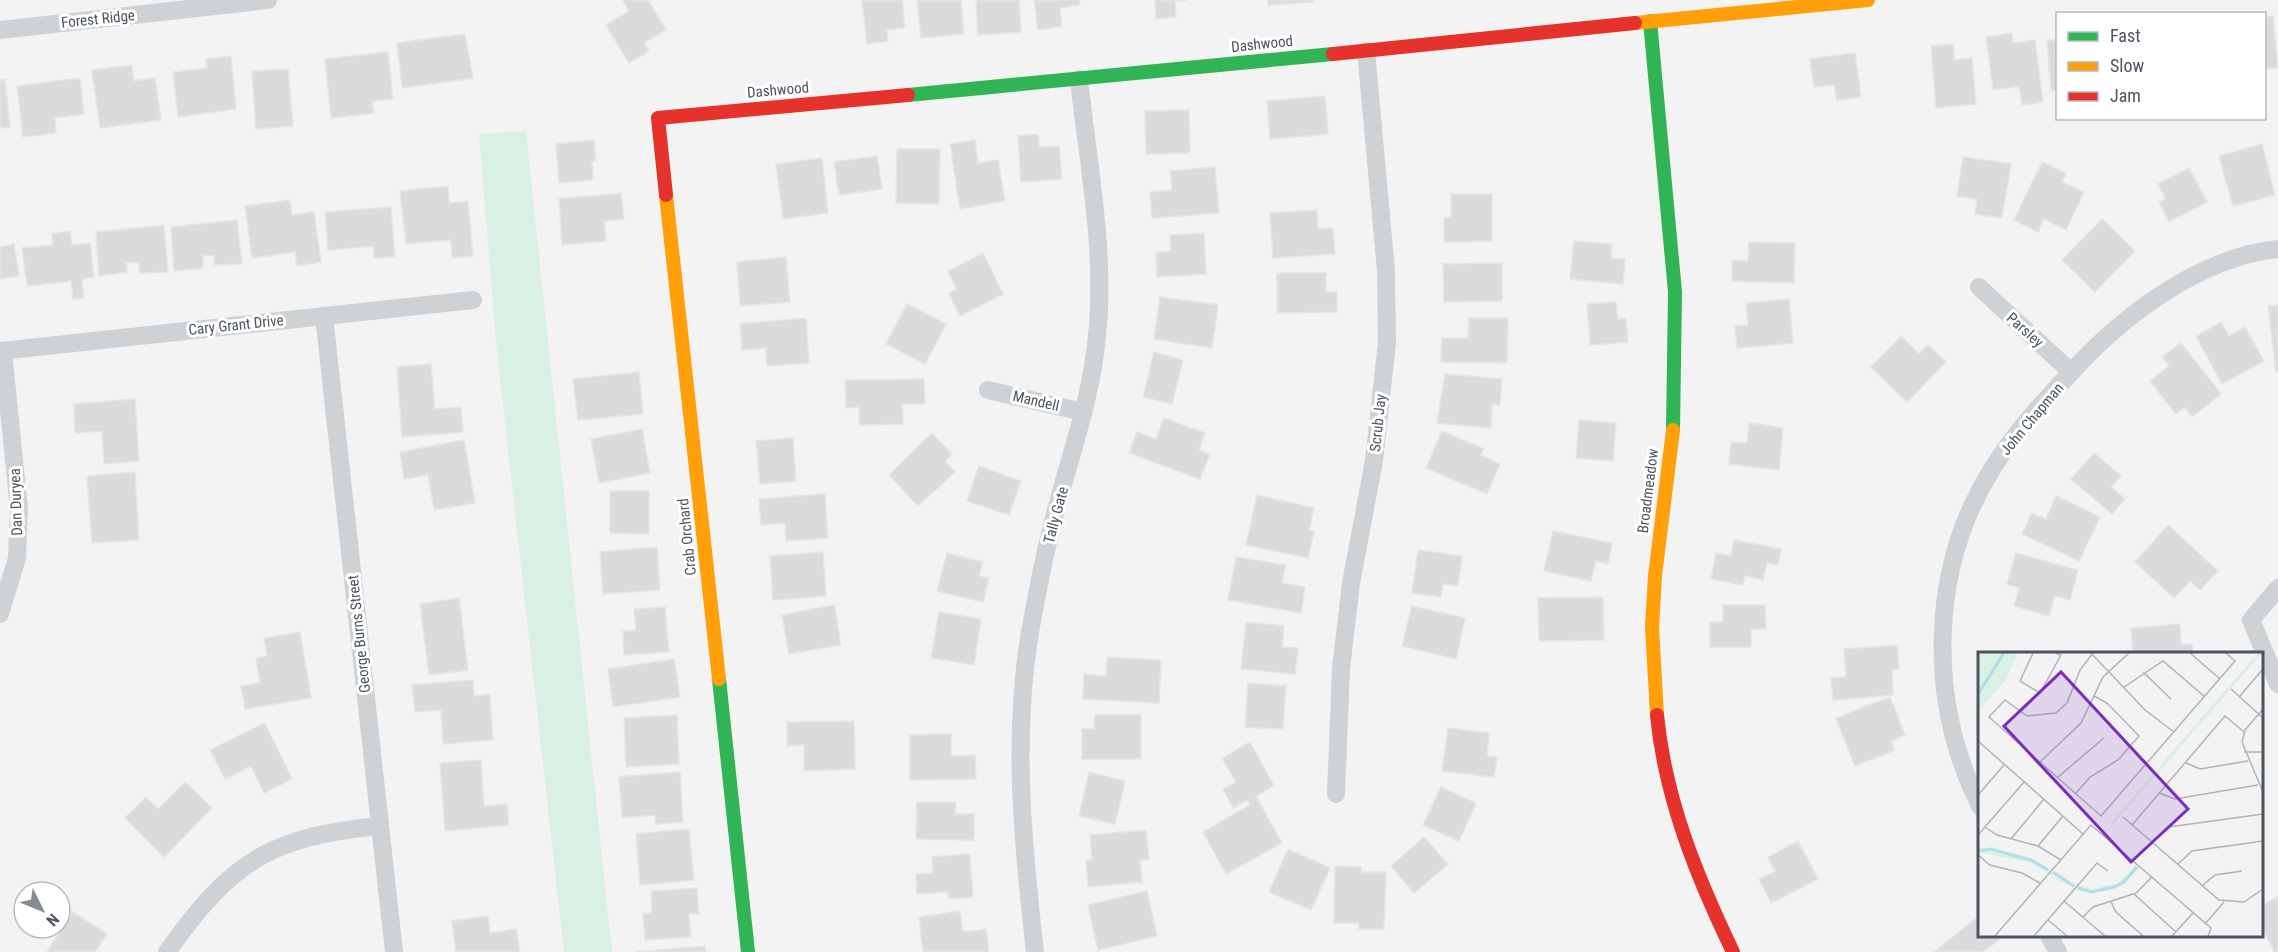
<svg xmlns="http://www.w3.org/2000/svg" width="2278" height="952" viewBox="0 0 2278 952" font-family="'Roboto Condensed',sans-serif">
  <rect width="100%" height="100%" fill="#f3f3f3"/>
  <polygon fill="#daf0e4" points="526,131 612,952 564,952 496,342 479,134"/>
  <g fill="#dbdbdd" stroke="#e5e5e6" stroke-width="1.5">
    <polygon points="623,0 648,0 666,30 644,43 649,51 629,63 606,25 629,11"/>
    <polygon points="862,0 902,0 905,28 887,30 888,41 867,44"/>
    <polygon points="917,0 961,0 964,34 921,38"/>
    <polygon points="976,0 1019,0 1021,32 978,35"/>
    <polygon points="1034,0 1079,0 1080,5 1060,8 1062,26 1038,30"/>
    <polygon points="1155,0 1188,0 1175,1 1176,17 1156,19"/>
    <polygon points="1268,0 1313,0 1313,2 1268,5"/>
    <polygon points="2273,16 2278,68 2264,69 2264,17"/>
    <polygon points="2012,33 2013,43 2035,40 2043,102 2022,105 2019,86 1993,90 1986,37"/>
    <polygon points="465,34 473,78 402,88 397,43"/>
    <polygon points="2047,40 2058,40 2058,90 2051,91"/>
    <polygon points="1953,44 1954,60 1972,58 1976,104 1936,108 1931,46"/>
    <polygon points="388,52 393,99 372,101 374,113 331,118 325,59"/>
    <polygon points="1855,53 1861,97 1837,100 1834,85 1814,87 1810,59"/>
    <polygon points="231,56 236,109 178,117 173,72 207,68 206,59"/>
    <polygon points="132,65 134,81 155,78 161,120 100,128 92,70"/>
    <polygon points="288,69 293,126 256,129 252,71"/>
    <polygon points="80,78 84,114 55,118 56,133 23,137 17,86"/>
    <polygon points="0,80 5,80 10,127 0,128"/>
    <polygon points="1325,96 1328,134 1270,139 1267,101"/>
    <polygon points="1189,110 1190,153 1146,154 1145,111"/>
    <polygon points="1038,134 1039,147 1059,146 1062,179 1021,182 1018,136"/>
    <polygon points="594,140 596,161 592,161 593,180 559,183 556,144"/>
    <polygon points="975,140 978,163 998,160 1005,201 960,209 950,144"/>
    <polygon points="2262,144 2275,195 2233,206 2219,156"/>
    <polygon points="897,149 940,149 939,204 896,203"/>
    <polygon points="877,156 882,189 839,195 834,162"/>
    <polygon points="1963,157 2011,164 2002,218 1975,214 1977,199 1957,196"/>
    <polygon points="822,158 828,213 783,219 776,164"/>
    <polygon points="2042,162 2066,173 2062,182 2084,192 2066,230 2044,219 2038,232 2014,220"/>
    <polygon points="1215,167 1219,213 1152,218 1150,192 1172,190 1170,171"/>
    <polygon points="2189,168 2207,202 2169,222 2159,202 2166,199 2158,184"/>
    <polygon points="448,186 449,203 468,201 473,256 452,258 451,240 406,244 400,191"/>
    <polygon points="621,193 624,219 604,221 606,241 562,245 559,199"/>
    <polygon points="1451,194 1492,194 1492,241 1444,242 1444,218 1451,217"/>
    <polygon points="290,200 292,215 314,212 321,262 297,266 295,252 252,258 245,206"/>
    <polygon points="391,207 395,257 374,258 373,246 328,250 325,212"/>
    <polygon points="1317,210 1318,229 1333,228 1335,254 1273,258 1270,213"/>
    <polygon points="2102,219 2135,251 2095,292 2062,260"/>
    <polygon points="237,220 242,264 215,265 214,255 203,256 203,268 174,271 171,227"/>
    <polygon points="164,225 168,272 139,273 139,262 126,263 127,272 99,276 96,232"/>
    <polygon points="70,231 72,245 90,243 94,277 82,279 84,298 73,299 71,281 27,286 22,248 53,245 52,234"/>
    <polygon points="1204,233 1206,274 1157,277 1156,252 1171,251 1170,235"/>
    <polygon points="1574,241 1612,244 1611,258 1625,259 1623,284 1570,279"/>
    <polygon points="1749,242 1795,243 1794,283 1732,281 1732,260 1748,261"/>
    <polygon points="14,244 19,276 0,279 0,247"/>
    <polygon points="983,253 1003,294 960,316 949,293 957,289 948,271"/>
    <polygon points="786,257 790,302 740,306 737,262"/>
    <polygon points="1502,263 1502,301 1444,302 1443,264"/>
    <polygon points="1277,273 1326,273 1326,292 1337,292 1337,312 1277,313"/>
    <polygon points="1160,297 1218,305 1212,348 1154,339"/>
    <polygon points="1789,299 1793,343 1737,348 1735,326 1748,325 1746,303"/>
    <polygon points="1616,302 1618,319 1626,318 1628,342 1590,345 1587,304"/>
    <polygon points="907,304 946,324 925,364 886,344"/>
    <polygon points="2278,305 2278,372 2276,372 2268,306"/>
    <polygon points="806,318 809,363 767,366 766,348 742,350 740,324"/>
    <polygon points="1469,318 1508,318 1507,363 1441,362 1442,338 1468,338"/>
    <polygon points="2221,322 2229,336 2245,327 2264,361 2222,384 2196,336"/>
    <polygon points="1901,336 1919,354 1928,345 1946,362 1907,402 1871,367"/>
    <polygon points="2181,343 2221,394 2192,417 2185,407 2176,414 2150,381 2169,366 2162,357"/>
    <polygon points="1154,352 1183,360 1172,404 1143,397"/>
    <polygon points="431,364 435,409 461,407 463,432 402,437 397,367"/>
    <polygon points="639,372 643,414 578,420 573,379"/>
    <polygon points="1445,374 1502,379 1500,405 1492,404 1491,428 1437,423"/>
    <polygon points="924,379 925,404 902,404 903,424 859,425 859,407 846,408 845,380"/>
    <polygon points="135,399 139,461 104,464 102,431 75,433 74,404"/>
    <polygon points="1164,418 1205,433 1199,450 1210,454 1200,479 1129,453 1137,432 1156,439"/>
    <polygon points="1579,420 1616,423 1613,461 1576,458"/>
    <polygon points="1749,423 1783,428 1779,470 1729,464 1731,442 1747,443"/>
    <polygon points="642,429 650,473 599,483 591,439"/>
    <polygon points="1442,431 1484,449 1481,455 1500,464 1487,494 1426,468"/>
    <polygon points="932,433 952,454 945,461 955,472 918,506 889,475"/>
    <polygon points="793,438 796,481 760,484 756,441"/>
    <polygon points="464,440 475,503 434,510 428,475 404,479 400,452"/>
    <polygon points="2094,453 2121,476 2111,487 2125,499 2112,514 2071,479"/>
    <polygon points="979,466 1021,481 1009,515 967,501"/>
    <polygon points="135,472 139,540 92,543 87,476"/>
    <polygon points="610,491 649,491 649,534 610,533"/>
    <polygon points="825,494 828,538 786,541 785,523 761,525 759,499"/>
    <polygon points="1257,495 1314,508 1309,530 1314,531 1308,558 1246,545"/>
    <polygon points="2056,496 2100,517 2079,561 2022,534 2032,513 2046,519"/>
    <polygon points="2168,525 2218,571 2200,590 2190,581 2174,598 2135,562"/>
    <polygon points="1553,531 1612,543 1608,564 1596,561 1591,581 1544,571"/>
    <polygon points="1734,540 1781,549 1778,565 1767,563 1763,580 1745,576 1743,585 1711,579 1716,553 1731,556"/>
    <polygon points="657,547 660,590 603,594 600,552"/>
    <polygon points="1418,550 1462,556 1458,586 1443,584 1441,597 1412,593"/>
    <polygon points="823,552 826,596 773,600 770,556"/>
    <polygon points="947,553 983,562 979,576 989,578 983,602 937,591"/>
    <polygon points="2016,553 2078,570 2070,600 2055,596 2049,616 2014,606 2019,588 2007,584"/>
    <polygon points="1236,557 1286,565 1282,583 1305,587 1301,613 1228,600"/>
    <polygon points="1603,597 1604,640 1539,641 1538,598"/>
    <polygon points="459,598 468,670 429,675 420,604"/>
    <polygon points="834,605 841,645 789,654 782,615"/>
    <polygon points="1723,605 1765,605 1766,629 1751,629 1751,647 1710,647 1710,622 1723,622"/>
    <polygon points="1412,606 1465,618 1456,659 1402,646"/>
    <polygon points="665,607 669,652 624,655 623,631 636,630 634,609"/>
    <polygon points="939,612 981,619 974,665 931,658"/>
    <polygon points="1246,622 1284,626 1282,647 1298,648 1295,674 1241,669"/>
    <polygon points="2180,624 2181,645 2192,644 2193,654 2133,654 2131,628"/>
    <polygon points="300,632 311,698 245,709 241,686 260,683 256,658 267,656 264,638"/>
    <polygon points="1897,645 1899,669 1892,670 1893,695 1833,700 1831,678 1846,677 1844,649"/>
    <polygon points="1107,657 1161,660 1159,703 1083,699 1084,674 1106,676"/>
    <polygon points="674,659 680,697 613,707 608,669"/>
    <polygon points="473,680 474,696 490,694 493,740 443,744 441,710 415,712 412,685"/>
    <polygon points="1248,683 1286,686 1283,729 1245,727"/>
    <polygon points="1890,697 1905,735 1891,741 1895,750 1855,766 1836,718"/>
    <polygon points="677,715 679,764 626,767 624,718"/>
    <polygon points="1095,715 1141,715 1141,759 1082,759 1082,729 1094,729"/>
    <polygon points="854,721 855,769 804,771 804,745 787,746 787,722"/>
    <polygon points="265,723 292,779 264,793 251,766 225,779 210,750"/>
    <polygon points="1448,728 1489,733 1487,756 1497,757 1494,777 1442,771"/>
    <polygon points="951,734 951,756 975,755 976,779 910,780 910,735"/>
    <polygon points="1250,742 1274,786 1256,796 1282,843 1226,874 1203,832 1250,805 1248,800 1233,808 1223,789 1236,782 1222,758"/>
    <polygon points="481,760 484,806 507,804 509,825 445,831 440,763"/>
    <polygon points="680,772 683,822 656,824 655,815 622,818 619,777"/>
    <polygon points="1089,772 1125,781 1115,824 1079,816"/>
    <polygon points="185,782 212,808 164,857 125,818 146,797 158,809"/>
    <polygon points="1441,787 1476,803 1459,841 1423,825"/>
    <polygon points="917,802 956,802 955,814 974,814 974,840 916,839"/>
    <polygon points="689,829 694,880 640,885 636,834"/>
    <polygon points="1146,830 1149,859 1140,860 1142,882 1088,887 1086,860 1092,860 1090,835"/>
    <polygon points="1424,837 1448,864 1414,893 1391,866"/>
    <polygon points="1798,841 1818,879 1771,903 1759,879 1775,872 1768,857"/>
    <polygon points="1288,849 1330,868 1311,910 1269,892"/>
    <polygon points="970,854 973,897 949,899 948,892 917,894 916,874 933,873 932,857"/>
    <polygon points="1335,866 1361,867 1361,872 1386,872 1384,929 1359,929 1359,923 1334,923"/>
    <polygon points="697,888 699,914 689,914 691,937 645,940 643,913 652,913 651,891"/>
    <polygon points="1147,891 1157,936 1098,950 1088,905"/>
    <polygon points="2278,897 2278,952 2274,952 2262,925 2262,905"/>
    <polygon points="960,911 963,932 986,929 989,952 923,952 919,917"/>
    <polygon points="73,912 107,934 95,952 47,952"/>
    <polygon points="1980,915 1980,936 1998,936 2001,938 1983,952 1934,952"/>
    <polygon points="488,916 490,933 516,929 520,952 456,952 452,921"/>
    <polygon points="705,946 706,952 635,952"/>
  </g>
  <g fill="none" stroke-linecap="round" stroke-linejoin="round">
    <g stroke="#cfd2d4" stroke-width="18">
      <polyline points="0,30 268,0"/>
      <polyline points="1979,287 2071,372"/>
      <polyline points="324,316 394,952"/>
      <polyline points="0,351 473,300"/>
      <polyline points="988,390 1083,412"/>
      <polyline points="2278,588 2251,620 2278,684"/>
      <polyline points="0,614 17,558 19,509 3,351"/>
      <polyline points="1336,794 1341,669 1351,583 1374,461 1387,342 1386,271 1366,51"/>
      <path d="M1980,806c-53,-106 -51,-239 14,-340 23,-37 54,-69 84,-101 50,-53 124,-108 200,-116"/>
      <polyline points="2049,936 2058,952"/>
      <path d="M167,952c64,-90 102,-115 212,-126"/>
      <path d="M1035,952c-12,-106 -23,-214 -5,-320 6,-33 12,-66 20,-98 15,-65 41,-130 47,-198 9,-84 -9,-172 -18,-257"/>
    </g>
    <g stroke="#30b455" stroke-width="14">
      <polyline points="1650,21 1675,292 1673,430"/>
      <polyline points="908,95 1333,54"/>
      <polyline points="719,679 748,952"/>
    </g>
    <g stroke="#ff9f0a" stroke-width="14">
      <polyline points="1635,23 1868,0"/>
      <polyline points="666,195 719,679"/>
      <polyline points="1657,715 1652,627 1655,576 1673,430"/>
    </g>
    <g stroke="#e5322d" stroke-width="14">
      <polyline points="1333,54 1635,23"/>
      <polyline points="666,195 658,118 908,95"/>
      <path d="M1657,715c8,84 40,162 76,237"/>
    </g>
  </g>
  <g text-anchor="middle" stroke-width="6" stroke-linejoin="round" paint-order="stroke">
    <g font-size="15" fill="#4b545f" stroke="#fff">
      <text transform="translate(98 19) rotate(-6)" y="5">Forest Ridge</text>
      <text transform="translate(1262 44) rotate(-6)" y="5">Dashwood</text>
      <text transform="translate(778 90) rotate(-5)" y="5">Dashwood</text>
      <text transform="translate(236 325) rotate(-6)" y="5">Cary Grant Drive</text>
      <text transform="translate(2025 330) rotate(42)" y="5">Parsley</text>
      <text transform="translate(1036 401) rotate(13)" y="5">Mandell</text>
      <text transform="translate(2032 419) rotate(-50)" y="5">John Chapman</text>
      <text transform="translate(1378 423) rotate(-84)" y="5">Scrub Jay</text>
      <text transform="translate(1648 491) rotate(-83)" y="5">Broadmeadow</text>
      <text transform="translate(16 502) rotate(-92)" y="5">Dan Duryea</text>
      <text transform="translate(1056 515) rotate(-75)" y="5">Tally Gate</text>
      <text transform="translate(687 537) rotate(-96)" y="5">Crab Orchard</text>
      <text transform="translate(359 634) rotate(-96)" y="5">George Burns Street</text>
    </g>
  </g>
  <g transform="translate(1978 652)">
    <rect width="285" height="285" fill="#f3f3f3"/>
    <path d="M0,1h40l-12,27 -28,31zM280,1h4l-150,173 -2,-3zM0,196l55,11 33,23 27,7 25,-6 18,-18 3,3 -17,17 -31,8 -32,-12 -27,-18 -54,-11z" fill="#daf0e4"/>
    <path fill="none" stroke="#b1dceb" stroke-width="3" d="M0,42l26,-41M0,199l13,-2 40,11 17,10M75,220l21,14M100,236l14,4 22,-5 10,-5 13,-15"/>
    <path fill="none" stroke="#b0b3b8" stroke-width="1.5" d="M55,1l-13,28 20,12 21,-38 -6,-2M113,1l54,57 29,22M115,1l-13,17 -13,33 -11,10 -29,3 -22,-16 -16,17 112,99 134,-155 -9,-8M212,1l30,26M165,20l28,27M146,35l39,-26 42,36M253,37l32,29M262,44l23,-27M285,57l-18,21 -3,12 21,50M0,89l105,93M266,100h19M62,110l41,-39 22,-46 26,-24M208,111l14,6 48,-8M80,125l46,-39M98,141l14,-16 28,-17 21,-24 -32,-33 -13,-7M181,141l16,6 83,-14M0,143l26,-30M145,165l96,83 25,2 19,-13M154,173l93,-109 19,16M7,175l12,8 41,11 23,14M0,183l46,-53M33,187l33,-40M174,190l17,-15 94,-13M60,194l25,-30M0,203l12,10 32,8 18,10M200,212l14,-13 71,-10M224,234l13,-11 27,-4M156,242l42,38M86,249l41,35M133,250l5,10 27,24M105,265l10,-10 43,-14 16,-16M70,268l19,16M227,272l19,-22M17,284l96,-111 120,103 -3,8M56,284l63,-73 11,8M194,284l21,-23"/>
    <path fill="#7b2cbf" fill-opacity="0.15" stroke="#7b2cbf" stroke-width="3" d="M83,20l127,137 -57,53 -127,-136z"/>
    <rect width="285" height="285" fill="none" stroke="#4b545f" stroke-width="3"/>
  </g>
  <rect x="2056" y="12" width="210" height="108" fill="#ffffff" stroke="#b7bbbf" stroke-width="1.5"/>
  <rect x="2068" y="32" width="30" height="9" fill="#30b455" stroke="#b7bbbf" stroke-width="1.5"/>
  <text x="2110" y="42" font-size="18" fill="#4b545f">Fast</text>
  <rect x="2068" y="62" width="30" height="9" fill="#ff9f0a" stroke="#b7bbbf" stroke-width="1.5"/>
  <text x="2110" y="72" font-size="18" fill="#4b545f">Slow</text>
  <rect x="2068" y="92" width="30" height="9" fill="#e5322d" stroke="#b7bbbf" stroke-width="1.5"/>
  <text x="2110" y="102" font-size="18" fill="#4b545f">Jam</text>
  <g transform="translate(42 910) rotate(133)"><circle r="28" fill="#ffffff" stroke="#b7bbbf" stroke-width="1.5"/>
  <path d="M0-4.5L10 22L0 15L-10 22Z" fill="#868c93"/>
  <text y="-9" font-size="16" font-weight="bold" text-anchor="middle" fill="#4b545f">N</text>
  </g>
</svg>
